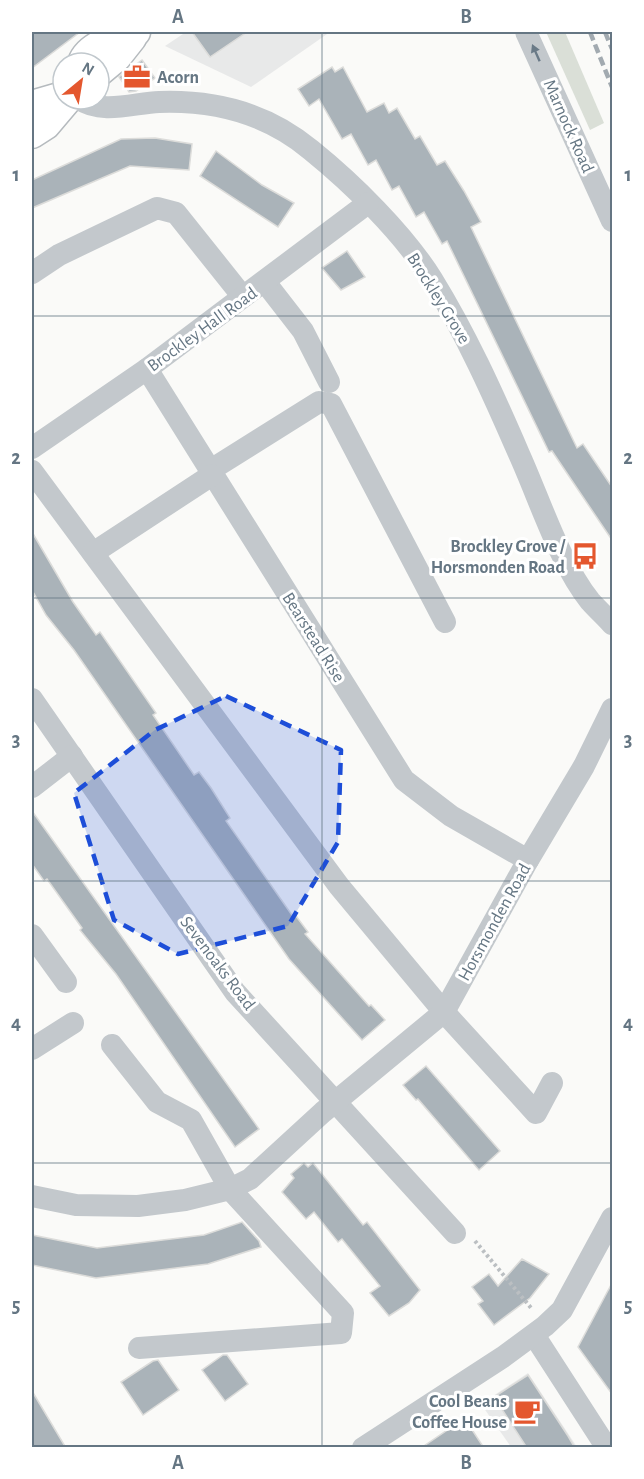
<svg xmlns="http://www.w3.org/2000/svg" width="644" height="1479" viewBox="0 0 644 1479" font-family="'Alegreya Sans',sans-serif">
  <rect width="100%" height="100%" fill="#fafaf8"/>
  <g fill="#e8e9e9">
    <polygon points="186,32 330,32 251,87 165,46"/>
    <polygon points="528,1373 577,1447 511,1447 481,1404"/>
  </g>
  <polygon fill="#dadfd7" points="546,32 565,32 604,123 590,130"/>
  <g fill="#aab3b9" stroke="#dcdcda" stroke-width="1.5">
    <polygon points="32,32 80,32 32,68"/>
    <polygon points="192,32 247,32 210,57"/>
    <polygon points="142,60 155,78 136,91 129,92 119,77"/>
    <polygon points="332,67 335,72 343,67 367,112 384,103 389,113 397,108 415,139 420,136 437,165 445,161 464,191 481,222 471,227 577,448 583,444 612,487 612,540 552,451 549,452 447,241 442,244 424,212 416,217 399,186 392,190 376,160 368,165 351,134 342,139 319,99 309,106 298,89"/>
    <polygon points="155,138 192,144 189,170 130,166 32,208 32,180 121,139"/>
    <polygon points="216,151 262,185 294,203 278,227 200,176"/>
    <polygon points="347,251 365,277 341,290 322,268"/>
    <polygon points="32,532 73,602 96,635 100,632 156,713 153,715 194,775 199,772 211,788 230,818 226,821 294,918 296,916 308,932 305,934 369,1006 371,1005 385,1020 362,1040 289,959 74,650 46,615 32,590"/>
    <polygon points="32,811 259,1129 235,1147 116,974 80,930 82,928 47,879 44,881 32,864"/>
    <polygon points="426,1066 500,1151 479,1170 418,1099 416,1100 403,1085"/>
    <polygon points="304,1163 308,1167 313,1163 363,1225 367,1222 420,1290 409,1303 389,1316 370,1293 380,1286 342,1239 338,1242 314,1212 306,1219 282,1192 294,1178 291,1174"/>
    <polygon points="242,1222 259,1241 261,1247 208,1264 96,1278 32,1265 32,1235 97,1248 204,1235"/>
    <polygon points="522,1259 549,1274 530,1298 494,1325 478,1304 483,1301 472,1287 489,1274 498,1286"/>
    <polygon points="612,1283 612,1394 578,1347"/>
    <polygon points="223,1355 227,1355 248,1384 225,1401 202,1370"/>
    <polygon points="158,1360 179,1390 143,1415 121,1382 153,1361"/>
    <polygon points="528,1375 568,1436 575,1448 527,1448 494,1397"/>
    <polygon points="32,1391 66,1448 32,1448"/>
    <polygon points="465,1419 484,1448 421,1448 449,1429"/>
  </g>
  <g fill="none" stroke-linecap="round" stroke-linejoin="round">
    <defs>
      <g id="major">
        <path d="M82,63c6,-19 37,-26 54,-31"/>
        <polyline points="99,72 117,57 132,38"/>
        <polyline points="32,105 63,96"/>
        <polyline points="32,134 46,125 68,99"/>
      </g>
    </defs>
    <use href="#major" stroke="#b5babe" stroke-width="31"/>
    <polyline stroke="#bbbfc2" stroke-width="4" stroke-dasharray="3 3" stroke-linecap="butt" points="475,1241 532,1309"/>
    <g stroke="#c3c8cc" stroke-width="22">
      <polyline points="526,32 612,221"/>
      <path d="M79,99c23,16 55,4 80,3 56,-2 109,12 152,48 42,34 92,83 121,129 34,55 61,115 87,175 20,44 41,110 71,147 7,8 15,15 22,23"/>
      <polyline points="32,273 59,255 157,208 176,213 243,297"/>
      <polyline points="265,282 303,331 329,382"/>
      <polyline points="147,369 404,780 451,816 528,860"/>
      <polyline points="32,448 147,369 368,203"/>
      <polyline points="32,471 339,886 444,1012 536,1113 552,1083"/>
      <polyline points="209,471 319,402 331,404 445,622"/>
      <polyline points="93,553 212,475"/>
      <polyline points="32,699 235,992 455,1233"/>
      <polyline points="32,787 72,756"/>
      <polyline points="32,935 66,982"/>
      <polyline points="112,1045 157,1102 191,1120 230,1189 343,1313 341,1333 139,1348"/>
      <polyline points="32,1049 73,1023"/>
      <polyline points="32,1196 76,1205 138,1206 185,1200 230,1189 250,1179 323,1112 444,1012 528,860 584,766 612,709"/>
      <polyline points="534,1335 607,1448"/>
      <polyline points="363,1448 503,1357 545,1326 562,1310 612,1218"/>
    </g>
    <use href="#major" stroke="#fff" stroke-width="28"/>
    <g stroke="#a2aab0" stroke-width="4.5" stroke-dasharray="9 4.5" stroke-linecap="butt">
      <polyline points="590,32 612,87"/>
      <polyline points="605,32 612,49"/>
    </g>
  </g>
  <defs><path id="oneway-solid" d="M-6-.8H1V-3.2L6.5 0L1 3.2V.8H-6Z" transform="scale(1.5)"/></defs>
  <use fill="#6a7a87" href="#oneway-solid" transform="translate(536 53) rotate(-114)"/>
  <path fill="#1d4ed8" fill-opacity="0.2" stroke="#1d4ed8" stroke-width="4.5" stroke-dasharray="12 8" stroke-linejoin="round" d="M226,696l115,54 -3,92 -50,84 -110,28 -64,-34 -40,-127 81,-63z"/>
  <path fill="none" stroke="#657683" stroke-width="1.5" stroke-opacity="0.55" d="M322,32v1416M32,316h580M32,598h580M32,881h580M32,1163h580"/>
  <defs>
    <symbol id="office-bare" viewBox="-9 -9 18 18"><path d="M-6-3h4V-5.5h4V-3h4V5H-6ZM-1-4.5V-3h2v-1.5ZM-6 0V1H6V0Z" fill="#e4572e" stroke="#fff" stroke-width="2.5" paint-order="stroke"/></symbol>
    <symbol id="bus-bare" viewBox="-9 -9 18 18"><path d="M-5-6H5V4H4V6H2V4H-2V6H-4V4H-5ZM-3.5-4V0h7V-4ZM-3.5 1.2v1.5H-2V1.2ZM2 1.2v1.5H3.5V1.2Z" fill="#e4572e" stroke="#fff" stroke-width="2.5" paint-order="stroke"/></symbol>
    <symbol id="cafe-bare" viewBox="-9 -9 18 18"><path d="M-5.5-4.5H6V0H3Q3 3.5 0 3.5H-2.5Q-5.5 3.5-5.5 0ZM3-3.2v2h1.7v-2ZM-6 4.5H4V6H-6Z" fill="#e4572e" stroke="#fff" stroke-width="2.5" paint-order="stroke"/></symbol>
  </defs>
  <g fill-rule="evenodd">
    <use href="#office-bare" x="118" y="58" width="38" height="38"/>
    <use href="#bus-bare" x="566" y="537" width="38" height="38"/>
    <use href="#cafe-bare" x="508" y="1392" width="38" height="38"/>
  </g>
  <g text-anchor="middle" stroke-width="6" stroke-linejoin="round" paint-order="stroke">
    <g font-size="18" font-weight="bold" fill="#657683" stroke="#fff" text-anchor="end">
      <text x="157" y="83" text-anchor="start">Acorn</text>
      <text x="565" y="552">Brockley Grove /<tspan x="565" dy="21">Horsmonden Road</tspan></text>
      <text x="507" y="1407">Cool Beans<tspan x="507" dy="21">Coffee House</tspan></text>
    </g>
    <g font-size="18" fill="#657683" stroke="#fff">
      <text transform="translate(569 126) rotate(66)" y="6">Marnock Road</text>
      <text transform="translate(439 298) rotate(58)" y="6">Brockley Grove</text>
      <text transform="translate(202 329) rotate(-36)" y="6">Brockley Hall Road</text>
      <text transform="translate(314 637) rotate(58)" y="6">Bearstead Rise</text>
      <text transform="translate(494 922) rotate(-61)" y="6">Horsmonden Road</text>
      <text transform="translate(218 963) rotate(53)" y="6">Sevenoaks Road</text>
    </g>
  </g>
  <rect width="644" height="1479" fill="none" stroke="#ffffff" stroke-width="66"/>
  <g transform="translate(81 81) rotate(30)"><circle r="28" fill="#ffffff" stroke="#c1c8cd" stroke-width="1.5"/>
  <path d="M0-4.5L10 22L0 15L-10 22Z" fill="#e4572e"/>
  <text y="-9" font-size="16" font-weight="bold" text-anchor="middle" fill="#657683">N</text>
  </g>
  <rect x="33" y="33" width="578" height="1413" fill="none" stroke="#657683" stroke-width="2"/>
  <g font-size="20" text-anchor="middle" font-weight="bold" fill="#657683">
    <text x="178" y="23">A</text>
    <text x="466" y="23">B</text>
    <text x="16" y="181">1</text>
    <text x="628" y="181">1</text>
    <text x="16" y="464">2</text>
    <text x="628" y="464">2</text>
    <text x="16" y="746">3</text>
    <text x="628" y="746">3</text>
    <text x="16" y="1029">4</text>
    <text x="628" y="1029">4</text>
    <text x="16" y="1312">5</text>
    <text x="628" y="1312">5</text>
    <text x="178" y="1469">A</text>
    <text x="466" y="1469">B</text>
  </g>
</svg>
